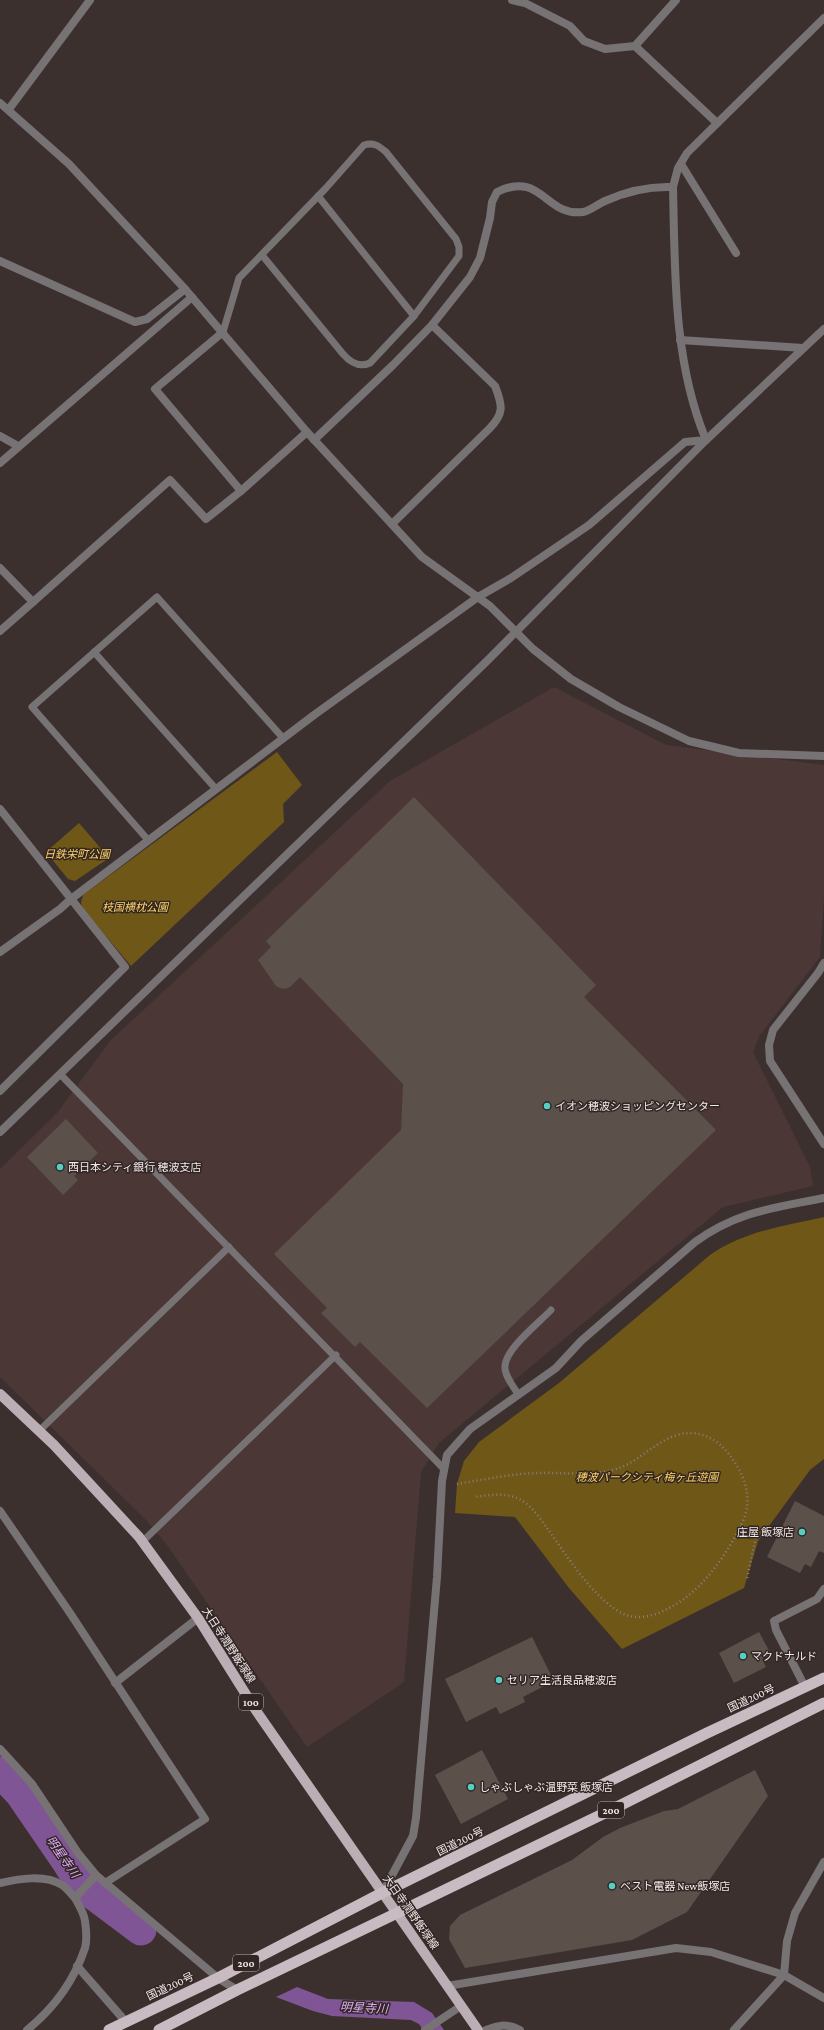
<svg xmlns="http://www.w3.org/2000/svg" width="824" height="2030" viewBox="0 0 824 2030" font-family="'Crimson Pro','Noto Sans JP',serif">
  <rect width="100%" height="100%" fill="#3c302f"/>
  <polygon fill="#4a3736" points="554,687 666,745 824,765 824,897 820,957 760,1035 753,1052 810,1167 813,1186 723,1207 439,1443 421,1472 404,1682 307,1747 167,1545 147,1521 0,1377 0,1169 57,1113 110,1041 390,781"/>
  <g fill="#6e5717">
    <polygon points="277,752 302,785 283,804 284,822 131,966 83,909 81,903 83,895"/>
    <polygon points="79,823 109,858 75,881 68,879 46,852"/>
    <path d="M824,1217v242l-14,11 -52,71 -14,47 -122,61 -53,-61 -54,-71 -60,-4 2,-29 7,-23 15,-19 80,-59 151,-128c35,-24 73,-29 114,-38z"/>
  </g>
  <polygon fill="#805595" points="297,1987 328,1999 414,2002 432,2013 444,2030 423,2030 419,2024 411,2020 332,2016 313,2011 276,1997"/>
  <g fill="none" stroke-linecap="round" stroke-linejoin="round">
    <polyline stroke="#805595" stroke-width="31" points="0,1772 20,1793 68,1863 77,1878 93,1894 141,1930"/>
  </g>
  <g fill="#5b514a">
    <polygon points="414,797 596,985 584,997 716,1130 427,1408 360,1342 355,1347 321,1313 327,1308 274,1254 401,1130 403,1084 300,977 290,987 285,989 280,988 276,986 258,960 271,947 266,941"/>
    <polygon points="66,1119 98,1153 74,1176 78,1180 63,1195 27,1157"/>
    <polygon points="795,1501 824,1516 824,1553 819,1551 811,1567 805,1564 800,1573 767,1557"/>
    <polygon points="759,1632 771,1654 762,1659 766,1667 734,1683 719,1653"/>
    <polygon points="532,1637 554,1681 523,1697 525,1702 500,1714 496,1707 466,1722 445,1679"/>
    <polygon points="482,1750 508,1799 461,1824 435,1775"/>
    <polygon points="755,1770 768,1796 687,1912 632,1940 465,1968 449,1939 450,1926 460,1915 572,1860 603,1837 620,1828 664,1811 678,1809"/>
  </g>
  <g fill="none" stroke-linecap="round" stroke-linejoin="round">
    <g stroke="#8a7f7f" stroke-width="2.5" stroke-dasharray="1 3" stroke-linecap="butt">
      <path d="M457,1484c27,-4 56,-11 83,-11 26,-1 50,4 76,-4 27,-8 45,-36 75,-36 16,1 27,8 37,20 15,19 26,43 15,68 -15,32 -41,71 -74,87 -12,7 -29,12 -43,7 -29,-12 -58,-57 -76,-83 -8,-11 -17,-25 -29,-32 -14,-8 -31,-5 -47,-3"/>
      <polyline points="740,1526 757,1532 747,1578"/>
    </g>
    <g stroke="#777274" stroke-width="7">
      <polyline points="318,196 414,316"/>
      <path d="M223,332l16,-54 87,-90 38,-43c10,-3 15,1 22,7l70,87 3,8v9l-45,60 -44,47c-11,5 -20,-1 -27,-9l-81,-99"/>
      <polyline points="94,652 216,789"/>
      <polyline points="148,840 32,707 157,597 283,738"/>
      <polyline points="60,1074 444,1469"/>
      <path d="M518,1394c-5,-8 -14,-19 -13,-28 1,-18 34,-43 46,-56"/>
      <polyline points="39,1431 229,1247"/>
      <polyline points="142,1542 336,1355"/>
    </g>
    <g stroke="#777274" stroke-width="8">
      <polyline points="512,0 525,3 570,26 584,41 605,49 635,46 717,123"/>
      <polyline points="635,46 676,0"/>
      <polyline points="0,103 69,164 185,289 307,432 422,557 490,606 533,649 571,679 619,707 689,741 739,753 824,756"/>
      <polyline points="9,109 90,0"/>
      <polyline points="681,164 736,253"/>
      <polyline points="0,261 135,322 147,319 185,289"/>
      <polyline points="223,332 155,389 241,491"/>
      <polyline points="680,340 803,348"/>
      <polyline points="0,436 18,446"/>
      <path d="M314,440l79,-75 39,-40 38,-48 10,-19 10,-40 2,-16 5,-10c45,-22 48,25 86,20 7,-1 15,-8 22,-11 22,-10 44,-15 68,-14"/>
      <polyline points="0,463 192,297"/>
      <path d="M392,524l97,-95c15,-15 14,-23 6,-43l-63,-61"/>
      <polyline points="33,602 170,480 206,519 241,491 307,432"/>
      <polyline points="0,809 125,967 0,1091"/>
      <path d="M0,952l60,-43 11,-10 243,-184 164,-118 33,-19 78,-53 96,-83 21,-2c-33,-79 -31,-169 -33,-253l5,-19 9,-15 137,-135"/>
      <polyline points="824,963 818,973 773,1030 769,1045 770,1061 824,1144"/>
      <polyline points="0,1511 70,1613 205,1819 105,1883"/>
      <polyline points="115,1683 198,1618"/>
      <polyline points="805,1687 776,1630 774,1621 817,1599 824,1589"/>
      <polyline points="0,1749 32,1784 78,1853 96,1875 218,1978 237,1990"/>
      <path d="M0,1883c18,-4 45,-9 62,2 5,3 9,9 13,13"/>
      <path d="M383,1892l30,-56 3,-18 21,-241 5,-96 5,-26 23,-26 86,-61 25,-27 114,-99c43,-31 79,-34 129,-44"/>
      <polyline points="77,1966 126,2022"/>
      <polyline points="447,1986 676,1948 711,1952 784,1975 824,1998"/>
      <path d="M27,2030c26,-21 47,-49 58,-82 2,-7 1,-20 0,-27 -1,-8 -6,-16 -10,-23l21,-23"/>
      <polyline points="425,2030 461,2006"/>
      <path d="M486,2030c14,-5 20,-7 34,0"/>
      <polyline points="734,2030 784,1975 787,1941 795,1913 824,1862"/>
    </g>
    <g stroke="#777274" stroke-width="8">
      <polyline points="0,568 33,602 0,631"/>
      <polyline points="0,1132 488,660 706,440 824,329"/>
    </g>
    <polyline stroke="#bbafb5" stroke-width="10" points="0,1394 54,1445 139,1537 198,1618 257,1712 478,2030"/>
    <g stroke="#c8bbc2" stroke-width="11">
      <polyline points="109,2030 218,1978 382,1893 707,1733 824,1678"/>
      <polyline points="159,2030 237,1990 609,1811 824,1703"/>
    </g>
  </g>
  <g fill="#55cec5" stroke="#322625" stroke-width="1.5">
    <circle cx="547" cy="1106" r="4"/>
    <circle cx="60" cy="1167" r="4"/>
    <circle cx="802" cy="1532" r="4"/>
    <circle cx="743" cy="1656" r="4"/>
    <circle cx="499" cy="1680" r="4"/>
    <circle cx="471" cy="1787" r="4"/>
    <circle cx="612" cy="1886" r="4"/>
  </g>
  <g text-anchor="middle" stroke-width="3" stroke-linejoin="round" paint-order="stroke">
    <g fill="#322625" stroke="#b8aeae" stroke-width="1">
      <rect x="239" y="1694" width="24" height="16" rx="3"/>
      <rect x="598" y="1802" width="26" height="16" rx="3"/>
      <rect x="233" y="1955" width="26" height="16" rx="3"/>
    </g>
    <g font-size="10" font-weight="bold" fill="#f2e9e9">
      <text x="251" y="1706">100</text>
      <text x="611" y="1814">200</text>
      <text x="246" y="1967">200</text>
    </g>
    <g font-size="11" font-style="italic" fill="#fdd262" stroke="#322625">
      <text x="77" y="858">日鉄栄町公園</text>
      <text x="135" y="911">枝国横枕公園</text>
      <text x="647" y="1481">穂波パークシティ梅ヶ丘遊園</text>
    </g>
    <g font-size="11" fill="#f2e9e9" stroke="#322625" text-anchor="start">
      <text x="555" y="1110">イオン穂波ショッピングセンター</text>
      <text x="68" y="1171">西日本シティ銀行 穂波支店</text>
      <text x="794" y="1536" text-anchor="end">庄屋 飯塚店</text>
      <text x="751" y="1660">マクドナルド</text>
      <text x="507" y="1684">セリア生活良品穂波店</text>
      <text x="479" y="1791">しゃぶしゃぶ温野菜 飯塚店</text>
      <text x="620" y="1890">ベスト電器 New飯塚店</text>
    </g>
    <g font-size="11" fill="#f2e9e9" stroke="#322625">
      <text transform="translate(229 1645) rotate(57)" y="4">大日寺潤野飯塚線</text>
      <text transform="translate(751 1698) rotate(-25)" y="4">国道200号</text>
      <text transform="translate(460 1841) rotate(-26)" y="4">国道200号</text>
      <text transform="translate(411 1912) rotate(55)" y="4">大日寺潤野飯塚線</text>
      <text transform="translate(170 1986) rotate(-25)" y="4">国道200号</text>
    </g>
    <g font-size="12" font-style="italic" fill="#deaef6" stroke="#322625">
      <text transform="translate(63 1857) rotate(55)" y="4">明星寺川</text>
      <text transform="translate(364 2008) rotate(3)" y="4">明星寺川</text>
    </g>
  </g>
</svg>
